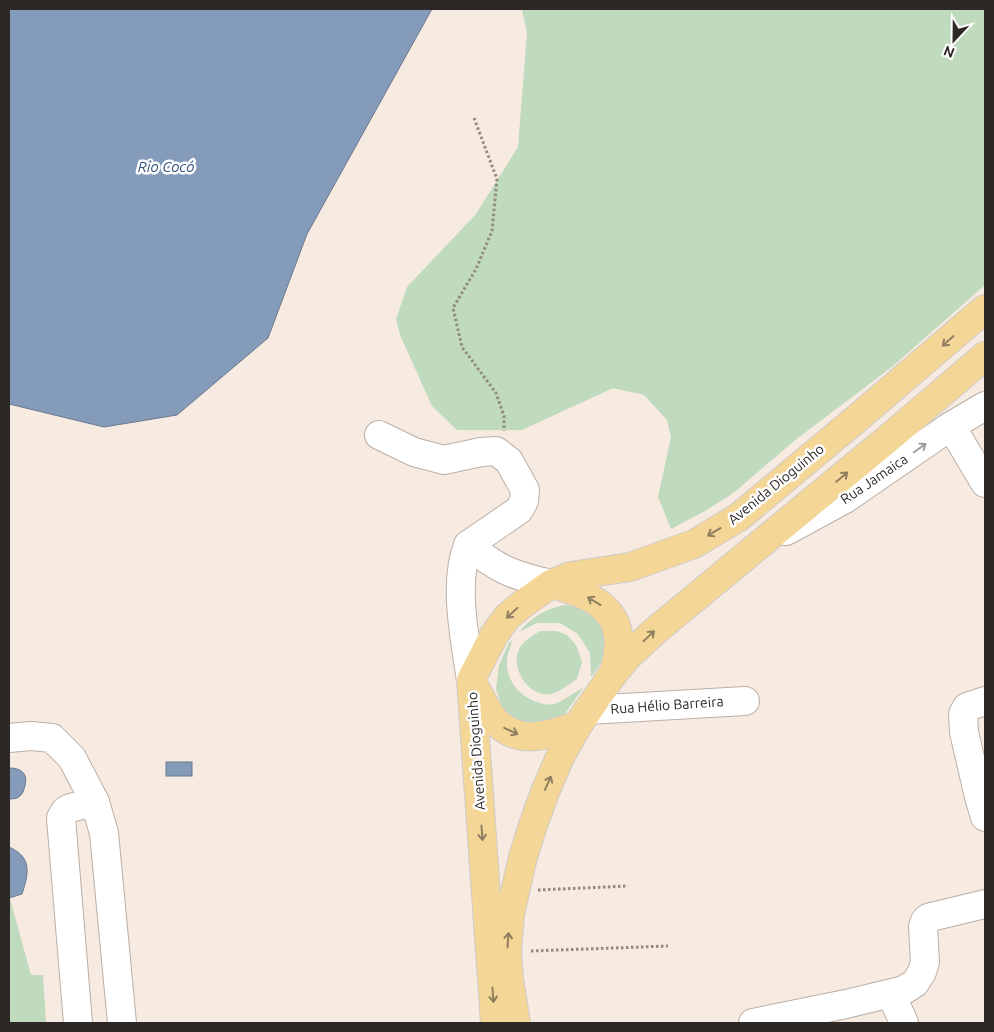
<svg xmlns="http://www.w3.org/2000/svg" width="994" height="1032" viewBox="0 0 994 1032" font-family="Ubuntu,sans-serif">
  <rect width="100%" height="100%" fill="#f7eae0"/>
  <g fill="#bfdabc">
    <polygon points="522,9 985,9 985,285 893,366 794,441 732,494 705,511 671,529 658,497 671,437 667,420 644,395 613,388 522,430 457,430 432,406 400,335 396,319 407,287 476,214 518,147 527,33"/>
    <path d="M564,605c20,2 35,9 40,30 1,3 3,7 3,11 -1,12 -9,22 -16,31l-1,-24 -12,-19 -18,-11h-23l-18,9c12,-14 26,-23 45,-27z"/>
    <path d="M540,631h17l10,4 9,10 6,17 -5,17c-7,4 -16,12 -23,14 -22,8 -43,-22 -36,-41 3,-10 14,-16 22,-21z"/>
    <path d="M512,640c-1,6 -4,13 -5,19 -1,20 9,34 27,42 7,3 16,5 23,2 9,-4 18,-11 27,-16l-20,28 -6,5 -13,6 -25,-4 -9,-5 -10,-13 -5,-15 3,-24 10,-22z"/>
    <polygon points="9,895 31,975 43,975 46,1023 9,1023"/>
  </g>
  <g fill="#849bb9" stroke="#6a788d">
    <polygon points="9,9 432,9 307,234 268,338 177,415 104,427 9,404"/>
    <rect x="166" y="762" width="26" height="14"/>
    <path d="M9,768c14,0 20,7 15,21 -1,4 -3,7 -7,9 -3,1 -6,1 -8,1z"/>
    <path d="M9,847c23,10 20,26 13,47l-13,4z"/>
  </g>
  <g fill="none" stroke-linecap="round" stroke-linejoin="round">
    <defs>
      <g id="minor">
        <polyline points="951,426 985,483"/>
        <path d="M379,435l35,17 30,8 37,-8 15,-1 13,10 16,29 -1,11 -5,9 -51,35c-15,38 -3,95 3,135"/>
        <polyline points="786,531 845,499 951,426 985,406"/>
        <path d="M468,545c29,24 46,31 83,39"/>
        <polyline points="985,701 967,707 963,714 964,732 979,797 985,817"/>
        <polyline points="588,710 745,701"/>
        <polyline points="9,738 31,736 52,738 72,758 95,802 104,833 122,1023"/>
        <polyline points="891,994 904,1023"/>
        <polyline points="78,1023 61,818 65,811 70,808 95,802"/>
        <polyline points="753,1023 846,1004 904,990 915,983 922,972 925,962 923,927 925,921 928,918 935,916 985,904"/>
      </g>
      <g id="major">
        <path d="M551,584c35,9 73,23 67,67 0,8 -3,15 -5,23"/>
        <path d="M474,686c6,10 11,21 18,31 23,30 56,19 86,8"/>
        <polyline points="495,1023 471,680 494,635 507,617 524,603 551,584 571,576 630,567 694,544 739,517 861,415 985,309"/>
        <polyline points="516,1023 509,979 507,952 510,914 523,857 533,825 545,792 560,757 578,725 613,674 628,656 655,631 890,437 985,356"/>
      </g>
    </defs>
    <use href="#minor" stroke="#bbafa6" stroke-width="30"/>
    <use href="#major" stroke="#cdcbcb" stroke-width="30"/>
    <g stroke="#928983" stroke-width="3" stroke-dasharray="2.5 2.5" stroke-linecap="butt">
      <polyline points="474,118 497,179 492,231 476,269 453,308 462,347 496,393 504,416 504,431"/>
      <polyline points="538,890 628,886"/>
      <polyline points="531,951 668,946"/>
    </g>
    <use href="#minor" stroke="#fff" stroke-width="28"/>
    <use href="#major" stroke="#f4d697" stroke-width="28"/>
  </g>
  <defs><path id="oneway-shaft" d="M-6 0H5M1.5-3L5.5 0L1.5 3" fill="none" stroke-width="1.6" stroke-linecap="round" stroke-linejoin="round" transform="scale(1.25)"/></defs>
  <g stroke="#907f5e">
    <use href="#oneway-shaft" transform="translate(948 341) rotate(139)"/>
    <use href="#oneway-shaft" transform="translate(842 477) rotate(-40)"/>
    <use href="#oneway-shaft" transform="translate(714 532) rotate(149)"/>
    <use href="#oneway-shaft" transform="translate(594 601) rotate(-149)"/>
    <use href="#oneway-shaft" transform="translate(512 613) rotate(137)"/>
    <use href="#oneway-shaft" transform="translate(649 636) rotate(-43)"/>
    <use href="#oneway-shaft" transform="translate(511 731) rotate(25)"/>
    <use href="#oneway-shaft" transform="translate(548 783) rotate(-66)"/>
    <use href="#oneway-shaft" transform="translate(482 833) rotate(86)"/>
    <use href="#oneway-shaft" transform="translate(508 940) rotate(-86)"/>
    <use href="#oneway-shaft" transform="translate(493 995) rotate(86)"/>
  </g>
  <use stroke="#a09e9d" href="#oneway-shaft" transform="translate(920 448) rotate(-35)"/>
  <g text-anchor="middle" stroke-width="5" stroke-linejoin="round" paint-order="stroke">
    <g font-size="14" fill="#2d2825" stroke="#fff">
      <text transform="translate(874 479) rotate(-34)" y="5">Rua Jamaica</text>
      <text transform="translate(776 484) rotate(-39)" y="5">Avenida Dioguinho</text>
      <text transform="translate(667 705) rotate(-4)" y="5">Rua Hélio Barreira</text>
      <text transform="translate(476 751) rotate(-94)" y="5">Avenida Dioguinho</text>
    </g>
    <g font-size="15" font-style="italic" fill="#31537e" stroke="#fff">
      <text x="166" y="172">Rio Cocó</text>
    </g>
  </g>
  <rect width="994" height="1032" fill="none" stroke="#2d2825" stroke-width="20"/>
  <g transform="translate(954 40) rotate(202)" stroke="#ffffff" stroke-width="4" paint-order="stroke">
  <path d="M0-4L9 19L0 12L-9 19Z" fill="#2d2825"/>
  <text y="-8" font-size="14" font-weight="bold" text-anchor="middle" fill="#2d2825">N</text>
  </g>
</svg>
